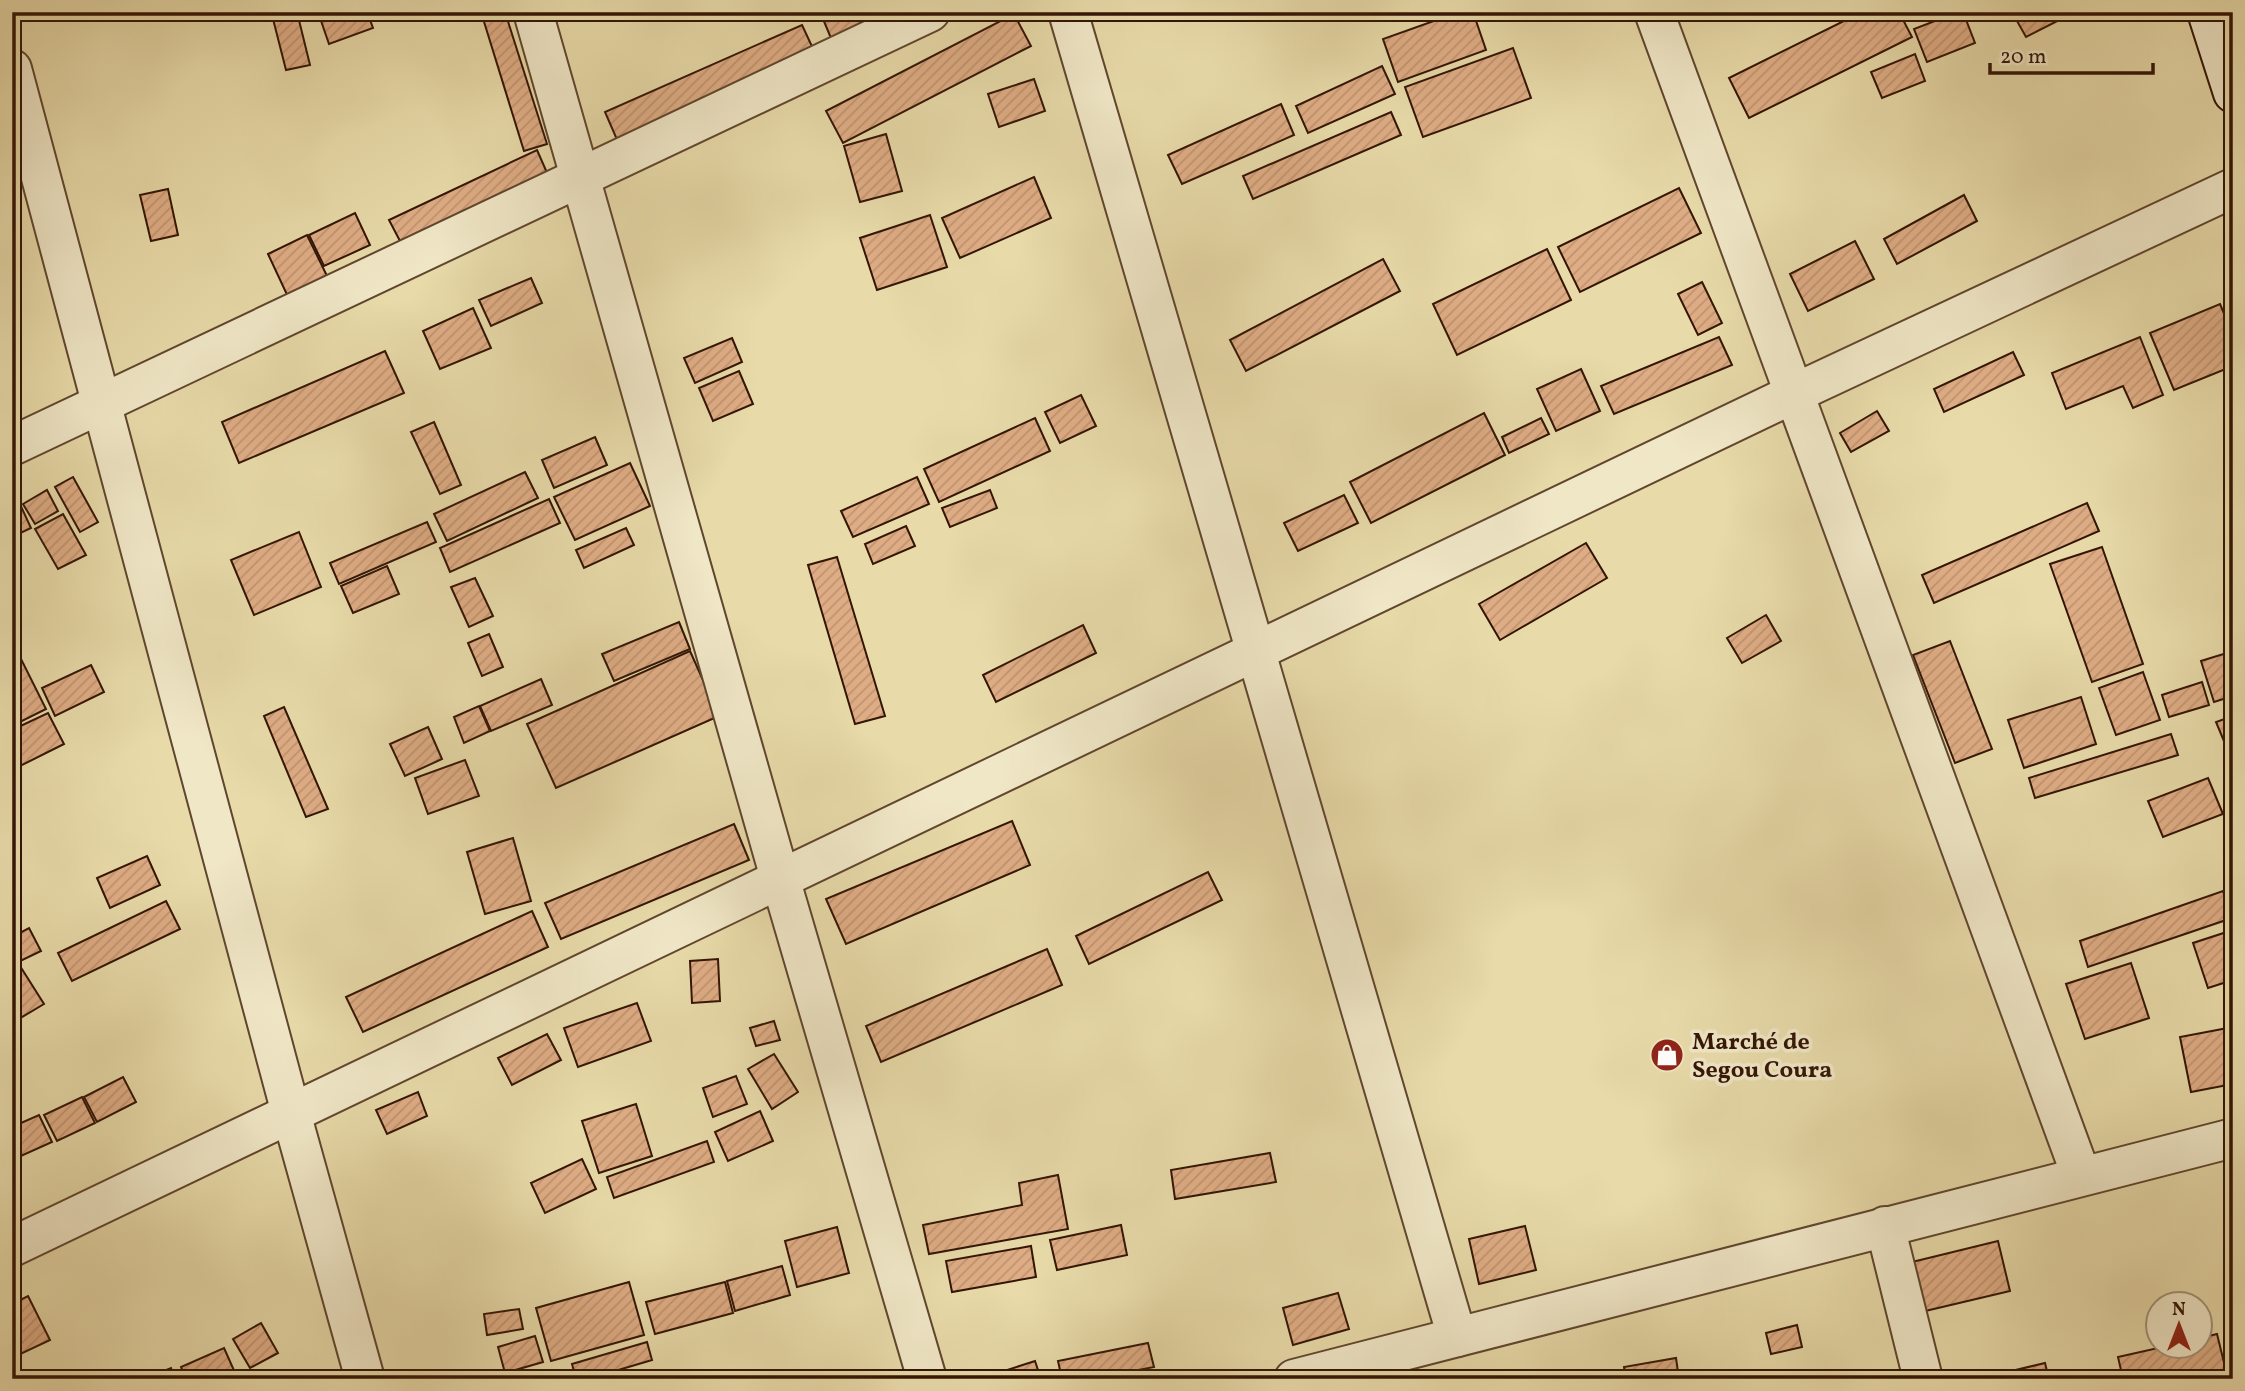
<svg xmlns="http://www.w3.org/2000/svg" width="2245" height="1391" viewBox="0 0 2245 1391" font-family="Vollkorn,serif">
  <defs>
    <pattern id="building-hatch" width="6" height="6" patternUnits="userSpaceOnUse" patternTransform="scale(1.75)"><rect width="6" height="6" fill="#dfad85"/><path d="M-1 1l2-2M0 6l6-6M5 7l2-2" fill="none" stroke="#c09471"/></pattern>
  </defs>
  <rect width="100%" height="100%" fill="#e8daa9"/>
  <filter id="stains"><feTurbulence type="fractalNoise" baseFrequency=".00286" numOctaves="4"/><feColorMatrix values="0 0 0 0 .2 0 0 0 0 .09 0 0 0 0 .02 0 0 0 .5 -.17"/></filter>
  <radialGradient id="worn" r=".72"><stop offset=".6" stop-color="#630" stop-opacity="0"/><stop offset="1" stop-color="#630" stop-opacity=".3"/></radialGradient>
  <g fill="url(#building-hatch)" stroke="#331505" stroke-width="2">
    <polygon points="284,12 297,12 310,65 286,70 272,15"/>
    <polygon points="318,12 367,12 373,28 329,44"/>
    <polygon points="481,12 505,12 547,144 524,151"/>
    <polygon points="836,12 892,12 833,43 823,19"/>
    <polygon points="1459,12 1473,12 1486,50 1398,82 1383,39"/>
    <polygon points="1862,12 1899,12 1912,37 1749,118 1729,78"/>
    <polygon points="1958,12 1963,12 1975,43 1927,62 1914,29"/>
    <polygon points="2012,12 2075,12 2026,37"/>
    <polygon points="1014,14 1031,46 843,143 826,111"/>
    <polygon points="802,25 816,55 618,142 605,112"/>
    <polygon points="1513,48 1531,98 1423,137 1405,87"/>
    <polygon points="1915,54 1925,81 1882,98 1871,72"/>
    <polygon points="1382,66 1395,94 1308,133 1296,106"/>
    <polygon points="1034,79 1045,111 999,127 988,94"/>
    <polygon points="1281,104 1294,135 1182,184 1168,155"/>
    <polygon points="1391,112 1401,135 1253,199 1243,176"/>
    <polygon points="886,134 902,191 860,202 844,146"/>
    <polygon points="537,150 548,175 401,243 389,220"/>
    <polygon points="1034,177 1051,218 960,258 942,218"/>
    <polygon points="1679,188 1701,233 1580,292 1558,247"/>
    <polygon points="168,189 178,235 151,241 140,195"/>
    <polygon points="1964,195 1977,221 1897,264 1884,239"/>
    <polygon points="355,213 370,245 324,266 309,235"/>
    <polygon points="930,215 947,267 877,290 860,238"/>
    <polygon points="307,235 329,280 289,299 268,254"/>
    <polygon points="1855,241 1874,279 1808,311 1790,274"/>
    <polygon points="1547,249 1571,300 1457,355 1433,304"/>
    <polygon points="1383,259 1400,291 1246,371 1230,340"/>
    <polygon points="531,278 542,303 491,326 479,300"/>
    <polygon points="1702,282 1722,323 1698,335 1678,294"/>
    <polygon points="2220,304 2233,335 2233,366 2174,390 2150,333"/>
    <polygon points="473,308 491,348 440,369 423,331"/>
    <polygon points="1719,337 1732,365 1614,414 1601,386"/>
    <polygon points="2140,337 2163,395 2133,408 2123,386 2066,409 2052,373"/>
    <polygon points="732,338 742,362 695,383 684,358"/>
    <polygon points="385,351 404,393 239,463 222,422"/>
    <polygon points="2013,352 2024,375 1944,412 1934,389"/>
    <polygon points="1581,369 1600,411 1556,431 1537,389"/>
    <polygon points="739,371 753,404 713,421 699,388"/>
    <polygon points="1081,395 1096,426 1060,443 1045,412"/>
    <polygon points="1877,411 1889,431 1851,452 1840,433"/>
    <polygon points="1484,413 1505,455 1371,523 1350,482"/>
    <polygon points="1035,418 1050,451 939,502 924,469"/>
    <polygon points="1541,418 1549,434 1509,453 1502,437"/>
    <polygon points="434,422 461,485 440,494 411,432"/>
    <polygon points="595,437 607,465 554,488 542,460"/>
    <polygon points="630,463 650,506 575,540 554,497"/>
    <polygon points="525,472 538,498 447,541 434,514"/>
    <polygon points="73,477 98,522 80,532 55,487"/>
    <polygon points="917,477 929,504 853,537 841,511"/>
    <polygon points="47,490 58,511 35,524 23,504"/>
    <polygon points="990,490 997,508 950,527 942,508"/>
    <polygon points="1344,495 1358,523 1298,551 1284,523"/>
    <polygon points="549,499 560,523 450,572 440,548"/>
    <polygon points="19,502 31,528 12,537 12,505"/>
    <polygon points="2087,503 2099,531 1934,603 1922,575"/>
    <polygon points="63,514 86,555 58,569 35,529"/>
    <polygon points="427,522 436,542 339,584 330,563"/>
    <polygon points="906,526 915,546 873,564 865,544"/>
    <polygon points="626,528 634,545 584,568 576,550"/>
    <polygon points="299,532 321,587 254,615 231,560"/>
    <polygon points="1586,543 1607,578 1500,640 1479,604"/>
    <polygon points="2102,547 2143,664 2092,682 2050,564"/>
    <polygon points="837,557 885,716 855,724 808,565"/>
    <polygon points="387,566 399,594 353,613 341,586"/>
    <polygon points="475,578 493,616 469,627 451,587"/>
    <polygon points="1766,615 1781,641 1742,663 1727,638"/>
    <polygon points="679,622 690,649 614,681 602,654"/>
    <polygon points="1083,625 1096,653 996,702 983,675"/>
    <polygon points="489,634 503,667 482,676 468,643"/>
    <polygon points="1950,641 1992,749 1955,763 1913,655"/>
    <polygon points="690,651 719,716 556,788 527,724"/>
    <polygon points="2233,651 2233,696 2214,702 2201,661"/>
    <polygon points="20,657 46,709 12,726 12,661"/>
    <polygon points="91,665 104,692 55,716 42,688"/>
    <polygon points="2143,672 2160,720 2116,735 2099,688"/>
    <polygon points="541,679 552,705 491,731 480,706"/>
    <polygon points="2202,682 2209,705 2169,717 2162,695"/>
    <polygon points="2081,697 2096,744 2024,768 2008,720"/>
    <polygon points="479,706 490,731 464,743 454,717"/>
    <polygon points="284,707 328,809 306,817 264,716"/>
    <polygon points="48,713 64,744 12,770 12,730"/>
    <polygon points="2233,716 2233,744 2226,746 2216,722"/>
    <polygon points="428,727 442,759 405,776 390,744"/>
    <polygon points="2171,734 2178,755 2035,798 2029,778"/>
    <polygon points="465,760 479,796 428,814 415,778"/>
    <polygon points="2208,778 2223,814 2163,837 2148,801"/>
    <polygon points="1012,821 1030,865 846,944 826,899"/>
    <polygon points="734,824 749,860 561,939 545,903"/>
    <polygon points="513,838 531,901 485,914 467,852"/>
    <polygon points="147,856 160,885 110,908 97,878"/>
    <polygon points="1208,872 1222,900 1089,964 1076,936"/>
    <polygon points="2223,891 2232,918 2088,967 2080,941"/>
    <polygon points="166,901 180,929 72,981 58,953"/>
    <polygon points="532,911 548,947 363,1032 346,997"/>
    <polygon points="29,928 41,951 12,965 12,937"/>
    <polygon points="2233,930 2233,980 2208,988 2193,943"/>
    <polygon points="1047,949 1062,985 881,1062 866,1026"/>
    <polygon points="718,959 720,1001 692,1003 690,961"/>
    <polygon points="2131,963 2149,1018 2085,1039 2066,984"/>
    <polygon points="20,966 44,1004 12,1023 12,971"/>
    <polygon points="637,1003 651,1041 578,1067 564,1028"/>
    <polygon points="774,1021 780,1040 756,1046 750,1028"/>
    <polygon points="2233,1027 2233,1084 2191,1092 2180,1037"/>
    <polygon points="547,1034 561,1060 512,1085 498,1058"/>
    <polygon points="774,1054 798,1092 772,1109 748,1069"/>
    <polygon points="736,1076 747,1104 713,1117 703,1088"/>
    <polygon points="123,1077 136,1102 97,1122 84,1097"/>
    <polygon points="418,1092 427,1116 387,1134 376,1110"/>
    <polygon points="82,1097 95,1123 57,1141 44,1115"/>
    <polygon points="636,1104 652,1156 599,1173 582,1121"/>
    <polygon points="760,1111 773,1141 728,1161 715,1132"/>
    <polygon points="39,1115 52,1142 12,1160 12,1127"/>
    <polygon points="707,1141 714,1162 614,1198 607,1177"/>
    <polygon points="1270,1153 1276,1182 1175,1199 1171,1170"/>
    <polygon points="582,1159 596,1189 545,1213 531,1183"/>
    <polygon points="1058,1175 1068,1229 929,1254 923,1225 1022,1205 1019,1183"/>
    <polygon points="1121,1225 1127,1255 1057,1270 1050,1240"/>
    <polygon points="1525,1226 1536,1270 1479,1284 1469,1239"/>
    <polygon points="837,1227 849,1273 797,1287 785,1241"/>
    <polygon points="1998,1241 2010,1291 1921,1312 1908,1263"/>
    <polygon points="1031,1246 1036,1277 952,1292 946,1261"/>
    <polygon points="782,1266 790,1295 735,1311 727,1281"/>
    <polygon points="629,1282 644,1335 551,1361 536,1308"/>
    <polygon points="725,1282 733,1313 655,1334 646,1302"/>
    <polygon points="1338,1293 1349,1329 1293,1345 1283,1308"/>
    <polygon points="28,1296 50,1340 12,1358 12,1304"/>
    <polygon points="519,1309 523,1329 487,1335 484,1314"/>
    <polygon points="261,1323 278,1353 250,1368 233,1339"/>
    <polygon points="1797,1325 1802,1347 1771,1354 1766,1333"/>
    <polygon points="2217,1334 2228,1379 2123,1379 2118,1357 2167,1346 2200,1346 2200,1338"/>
    <polygon points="535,1336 543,1362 505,1373 498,1347"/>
    <polygon points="647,1342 652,1360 588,1379 576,1379 572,1364"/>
    <polygon points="1148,1343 1154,1367 1092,1379 1062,1379 1058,1361"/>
    <polygon points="224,1348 236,1375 226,1379 186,1379 181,1367"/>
    <polygon points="1676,1358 1679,1379 1626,1379 1624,1367"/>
    <polygon points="1035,1361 1041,1379 979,1379"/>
    <polygon points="2045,1363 2049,1379 1978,1379"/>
    <polygon points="171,1368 175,1379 144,1379"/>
  </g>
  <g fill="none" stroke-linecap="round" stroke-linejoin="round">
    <defs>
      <g id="street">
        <polyline points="533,12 780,878 927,1379"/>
        <polyline points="1068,12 1457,1337"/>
        <polyline points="1654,12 2081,1175"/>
        <polyline points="12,69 291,1113 365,1379"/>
        <polyline points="12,446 930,12"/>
        <polyline points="1885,1226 1923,1379"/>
        <polyline points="12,1247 1793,394 2233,188"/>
        <polyline points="1294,1379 2233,1138"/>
      </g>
      <polyline id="secondary" points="2207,12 2233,93"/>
    </defs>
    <use href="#street" stroke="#60462e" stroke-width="42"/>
    <use href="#secondary" stroke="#331505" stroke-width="42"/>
    <use href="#street" stroke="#f0e7c7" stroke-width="38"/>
    <use href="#secondary" stroke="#f0e7c7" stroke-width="38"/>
  </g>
  <defs>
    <symbol id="shop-disc" viewBox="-11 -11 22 22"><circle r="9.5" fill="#8f2418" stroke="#f0e7c7"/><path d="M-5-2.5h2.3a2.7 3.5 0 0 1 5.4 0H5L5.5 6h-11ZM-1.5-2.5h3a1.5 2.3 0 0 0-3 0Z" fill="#fff"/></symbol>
  </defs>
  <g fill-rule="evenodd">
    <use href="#shop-disc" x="1648" y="1036" width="38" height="38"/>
  </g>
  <g text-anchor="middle" stroke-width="7" stroke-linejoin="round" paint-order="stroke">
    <g font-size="24" font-weight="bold" fill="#331505" stroke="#f0e7c7" text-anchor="start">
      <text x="1692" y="1049">Marché de<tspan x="1692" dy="28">Segou Coura</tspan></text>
    </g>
  </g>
  <rect width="2245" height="1391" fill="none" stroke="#e8daa9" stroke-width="42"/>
  <rect x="14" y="14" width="2217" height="1363" fill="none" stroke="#331505" stroke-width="3.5"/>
  <rect x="21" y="21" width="2203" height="1349" fill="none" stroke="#331505" stroke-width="2"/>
  <g transform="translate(2179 1325)"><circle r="33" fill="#f0e7c7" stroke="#a49379" stroke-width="2"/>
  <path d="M0-5L12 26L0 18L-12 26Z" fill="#8f2418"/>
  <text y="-10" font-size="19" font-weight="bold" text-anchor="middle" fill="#331505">N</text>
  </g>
  <path d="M1990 63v10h163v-10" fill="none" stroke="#331505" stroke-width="3.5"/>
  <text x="2000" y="63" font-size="21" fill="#331505" stroke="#f0e7c7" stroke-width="5" paint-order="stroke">20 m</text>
  <rect width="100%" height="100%" filter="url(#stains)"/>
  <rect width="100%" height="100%" fill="url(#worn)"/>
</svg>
